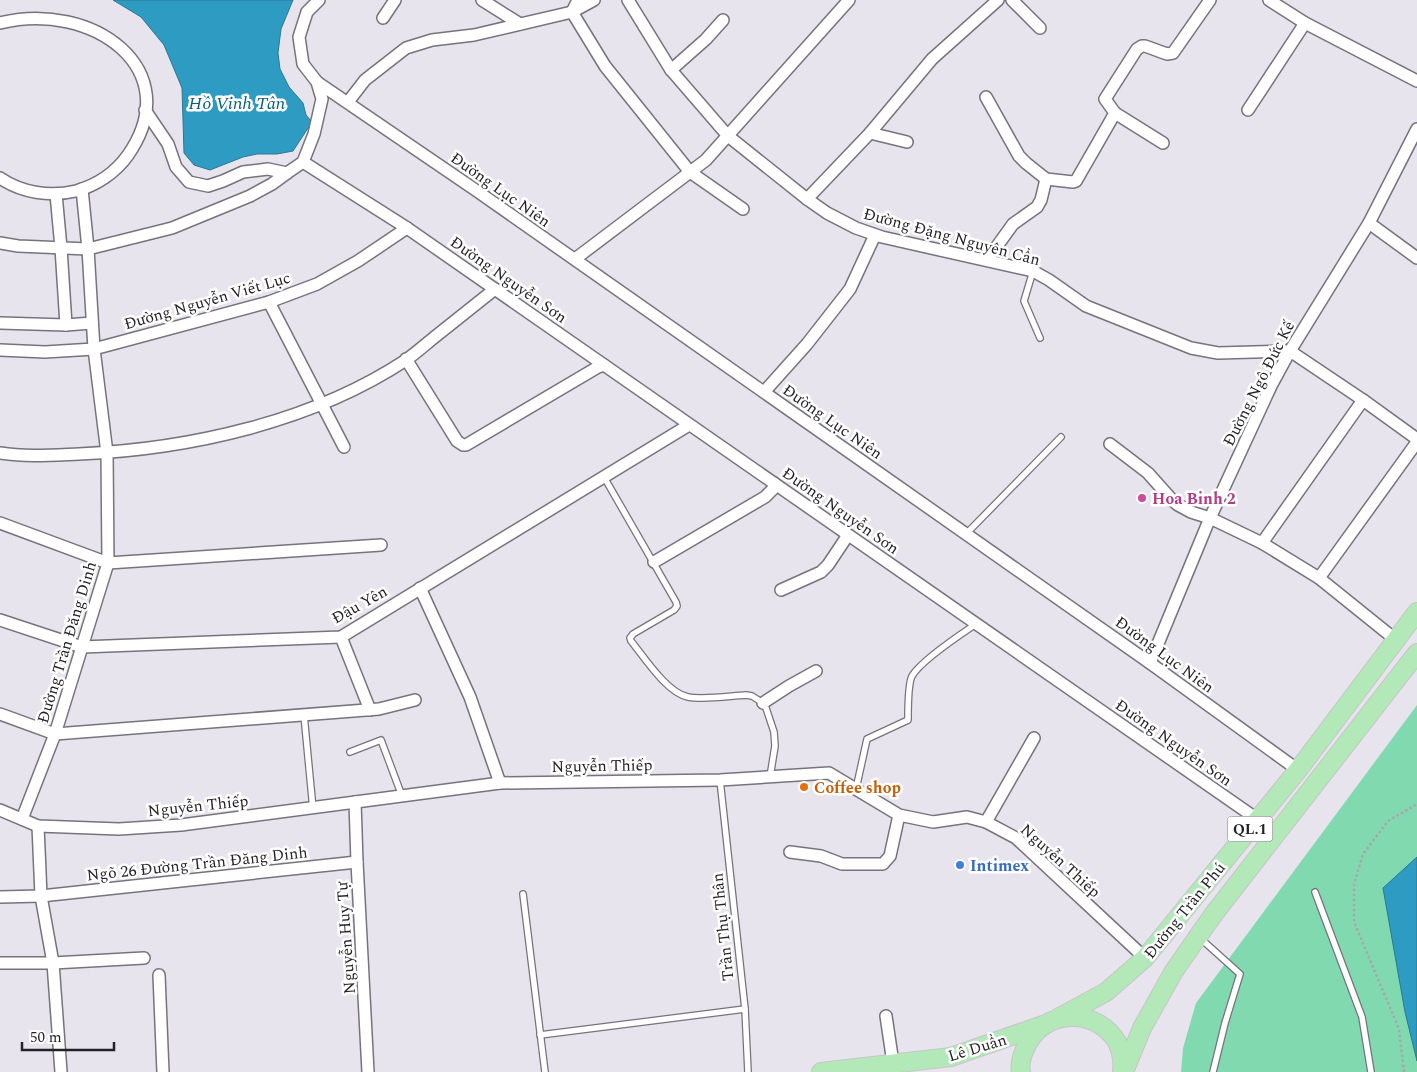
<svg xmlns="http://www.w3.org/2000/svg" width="1417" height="1072" viewBox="0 0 1417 1072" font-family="Spectral,serif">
  <rect width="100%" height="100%" fill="#e8e4ee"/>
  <polygon fill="#81daaf" points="1417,705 1417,1072 1181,1072 1183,1048 1196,1003"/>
  <g fill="#2e9cc2" stroke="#2b7793">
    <polygon points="113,0 293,0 281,29 278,53 280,69 289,87 303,103 306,115 312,122 293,151 277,154 257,154 243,157 210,170 194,165 184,153 182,88 164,45 141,17"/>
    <polygon points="1417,857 1417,1061 1405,1012 1383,888"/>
  </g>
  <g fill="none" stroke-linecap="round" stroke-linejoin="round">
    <defs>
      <g id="lane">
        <polyline points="1033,271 1024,301 1040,338"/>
        <path d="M604,477l72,125 1,4 -3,4 -41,24 -3,4 1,3c13,16 36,52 57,56 16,3 41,-1 58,-2l6,1 11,7 3,5 8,24 1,14 -5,31"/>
        <polyline points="966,534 1061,437"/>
        <polyline points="304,715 313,809"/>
        <polyline points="350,752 381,740 402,796"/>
        <polyline points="720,780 745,1009 748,1072"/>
        <path d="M856,789l11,-50 41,-19c0,-10 0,-36 4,-44 8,-14 49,-42 64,-52"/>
        <polyline points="1315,892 1362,1017 1371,1072"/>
        <polyline points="523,894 545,1072"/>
        <polyline points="1200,938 1240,974 1225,1023 1213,1072"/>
        <polyline points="540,1035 745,1009"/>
      </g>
      <g id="street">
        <polyline points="482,0 520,24"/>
        <polyline points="578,0 572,12 605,66 690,172 743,209"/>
        <polyline points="628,0 671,70 728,136 807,199 827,213 856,228 882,237 1033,271 1049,280 1086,306 1191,348 1218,353 1290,351 1363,400 1417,439"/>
        <polyline points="1012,0 1040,28"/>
        <polyline points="1269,0 1305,23 1417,81"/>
        <polyline points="383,18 395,0"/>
        <path d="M0,23c92,-23 188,46 128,132 -12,17 -31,30 -52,36 -26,6 -54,2 -76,-13"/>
        <polyline points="671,70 706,39 723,20"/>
        <polyline points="317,82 477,191 1150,663 1298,770"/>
        <polyline points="986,97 1019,156 1026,163 1046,179 1073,182 1076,181 1115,113 1105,99 1137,49 1142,46 1145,46 1167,54 1173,53 1210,0"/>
        <polyline points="348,102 365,80 406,48 432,40 474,35 572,12 594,0"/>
        <polyline points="145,110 168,144 176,167 189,182 208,186 223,181 243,172 268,169 287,173 303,162 314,134 322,99 317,82 303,64 299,37 307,12 319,0"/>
        <polyline points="1248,110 1305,23"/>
        <polyline points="1115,113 1163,143"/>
        <polyline points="870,133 907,142"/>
        <polyline points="303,162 407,228 1257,819"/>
        <polyline points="56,194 61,248 66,325"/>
        <polyline points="807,199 870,133 932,59 998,0"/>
        <polyline points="1369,223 1417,258"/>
        <polyline points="0,243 18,246 88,249 172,228 250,196 272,184 287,173"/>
        <polyline points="575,259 706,160 849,0"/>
        <polyline points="987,260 1013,224 1037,207 1041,200 1046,179"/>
        <polyline points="269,302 344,447"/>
        <polyline points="0,323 66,325 92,323"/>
        <polyline points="0,350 45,352 94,349 269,302 317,284 358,261 407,228"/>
        <polyline points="406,359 457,441 463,445 466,445 598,367 604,365"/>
        <polyline points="764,392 807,344 850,289 875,235"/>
        <polyline points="1110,444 1148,473 1172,500 1178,505 1191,512 1210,518 1262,543 1319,578 1396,640"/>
        <path d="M0,453c26,4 53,2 79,1 111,-5 233,-32 327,-94 10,-7 20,-16 30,-24 19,-15 39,-31 59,-47"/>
        <polyline points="0,523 108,563 381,545"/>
        <polyline points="1262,543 1363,400"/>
        <polyline points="654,562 765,497 775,487 774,483"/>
        <polyline points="1319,578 1417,442"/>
        <polyline points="420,588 470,697 500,783"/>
        <polyline points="781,590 821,572 828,565 848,535"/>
        <polyline points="0,620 82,647 341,637 689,425"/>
        <polyline points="341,637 370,710"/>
        <polyline points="1150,663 1210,518 1271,386 1290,351 1369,223 1417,129"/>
        <polyline points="763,703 789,686 816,671"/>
        <polyline points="0,714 55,734 379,709 415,700"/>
        <polyline points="355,802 357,862 368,1072"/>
        <polyline points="0,810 38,826 119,829 181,825 500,783 720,780 829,773 899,815 933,822 967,817 986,822 1016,838 1145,958"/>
        <polyline points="22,819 55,734 108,563 107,453 94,349 88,249 82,189"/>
        <polyline points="986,822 1034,738"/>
        <polyline points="38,826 41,896 53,963 61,1072"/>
        <polyline points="790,852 821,856 842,864 883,864 890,856 899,815"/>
        <polyline points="0,897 41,896 357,862"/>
        <polyline points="0,963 53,963 144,958"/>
        <polyline points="159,975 163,1072"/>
        <polyline points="886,1016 893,1063"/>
      </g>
      <g id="primary">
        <polyline points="1058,1018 1106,992 1145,958 1298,770 1417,612"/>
        <polyline points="821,1072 951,1057 1043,1025"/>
        <path d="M1021,1072c-2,-10 2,-20 7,-29 18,-34 69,-35 89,-1 5,10 6,20 5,30"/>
        <polyline points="1124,1072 1142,1028 1174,971 1213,915 1417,653"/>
      </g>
    </defs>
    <use href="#lane" stroke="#76737c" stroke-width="8"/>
    <use href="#street" stroke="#76737c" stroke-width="14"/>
    <use href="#primary" stroke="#c6c6c7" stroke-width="20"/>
    <polyline stroke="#a8a5ad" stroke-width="2.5" stroke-dasharray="2.5 2.5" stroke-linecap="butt" points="1404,1072 1399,1029 1354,922 1354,884 1363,854 1388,821 1417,804"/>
    <use href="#lane" stroke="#fff" stroke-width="5.5"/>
    <use href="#street" stroke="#fff" stroke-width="11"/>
    <use href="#primary" stroke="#b3e8b8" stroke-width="18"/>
  </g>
  <circle fill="#d1479c" stroke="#fff" stroke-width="2" cx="1142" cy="498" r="5"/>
  <circle fill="#e8710a" stroke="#fff" stroke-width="2" cx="804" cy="787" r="5"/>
  <circle fill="#3f7fe0" stroke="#fff" stroke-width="2" cx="960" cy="865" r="5"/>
  <g text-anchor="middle" stroke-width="5" stroke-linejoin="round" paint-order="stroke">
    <rect fill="#fff" stroke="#666467" stroke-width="1" x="1227.5" y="816.5" width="45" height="25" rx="4"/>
    <g font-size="15" font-weight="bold" fill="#242226">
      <text x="1250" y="834">QL.1</text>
    </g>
    <g font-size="16" fill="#242226" stroke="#fff">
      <text transform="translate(501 189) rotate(35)" y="6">Đường Lục Niên</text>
      <text transform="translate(952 236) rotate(15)" y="6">Đường Đặng Nguyên Cẩn</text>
      <text transform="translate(509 279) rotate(35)" y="6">Đường Nguyễn Sơn</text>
      <text transform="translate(207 300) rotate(-16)" y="6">Đường Nguyễn Viết Lục</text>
      <text transform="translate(1258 383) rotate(-63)" y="6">Đường Ngô Đức Kế</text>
      <text transform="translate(833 421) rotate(35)" y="6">Đường Lục Niên</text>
      <text transform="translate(841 510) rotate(35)" y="6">Đường Nguyễn Sơn</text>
      <text transform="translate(359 604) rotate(-29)" y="6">Đậu Yên</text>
      <text transform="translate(66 642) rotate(-73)" y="6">Đường Trần Đăng Dinh</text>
      <text transform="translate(1165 654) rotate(36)" y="6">Đường Lục Niên</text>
      <text transform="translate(1174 742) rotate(35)" y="6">Đường Nguyễn Sơn</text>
      <text transform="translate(602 765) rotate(-1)" y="6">Nguyễn Thiếp</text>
      <text transform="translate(198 805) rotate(-6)" y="6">Nguyễn Thiếp</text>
      <text transform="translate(1061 860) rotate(42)" y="6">Nguyễn Thiếp</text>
      <text transform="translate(197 863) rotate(-6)" y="6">Ngõ 26 Đường Trần Đăng Dinh</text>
      <text transform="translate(1184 910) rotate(-51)" y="6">Đường Trần Phú</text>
      <text transform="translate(722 927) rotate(-96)" y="6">Trần Thụ Thân</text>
      <text transform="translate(345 938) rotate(-94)" y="6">Nguyễn Huy Tự</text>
      <text transform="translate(977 1047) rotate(-17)" y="6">Lê Duẩn</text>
    </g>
    <g font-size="16" font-weight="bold" fill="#b23c85" stroke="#fff" text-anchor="start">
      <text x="1152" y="504">Hoa Binh 2</text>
    </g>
    <g font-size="16" font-weight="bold" fill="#c56008" stroke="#fff" text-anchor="start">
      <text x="814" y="793">Coffee shop</text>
    </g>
    <g font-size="16" font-weight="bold" fill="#366cbe" stroke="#fff" text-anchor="start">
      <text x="970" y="871">Intimex</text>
    </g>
    <g font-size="18" font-style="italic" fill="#0b607b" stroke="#fff">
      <text x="237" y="109">Hồ Vinh Tân</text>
    </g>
  </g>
  <path d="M22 1042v8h92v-8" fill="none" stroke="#242226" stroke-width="2.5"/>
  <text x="30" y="1042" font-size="15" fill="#242226" stroke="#ffffff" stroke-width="4" paint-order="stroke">50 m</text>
</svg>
